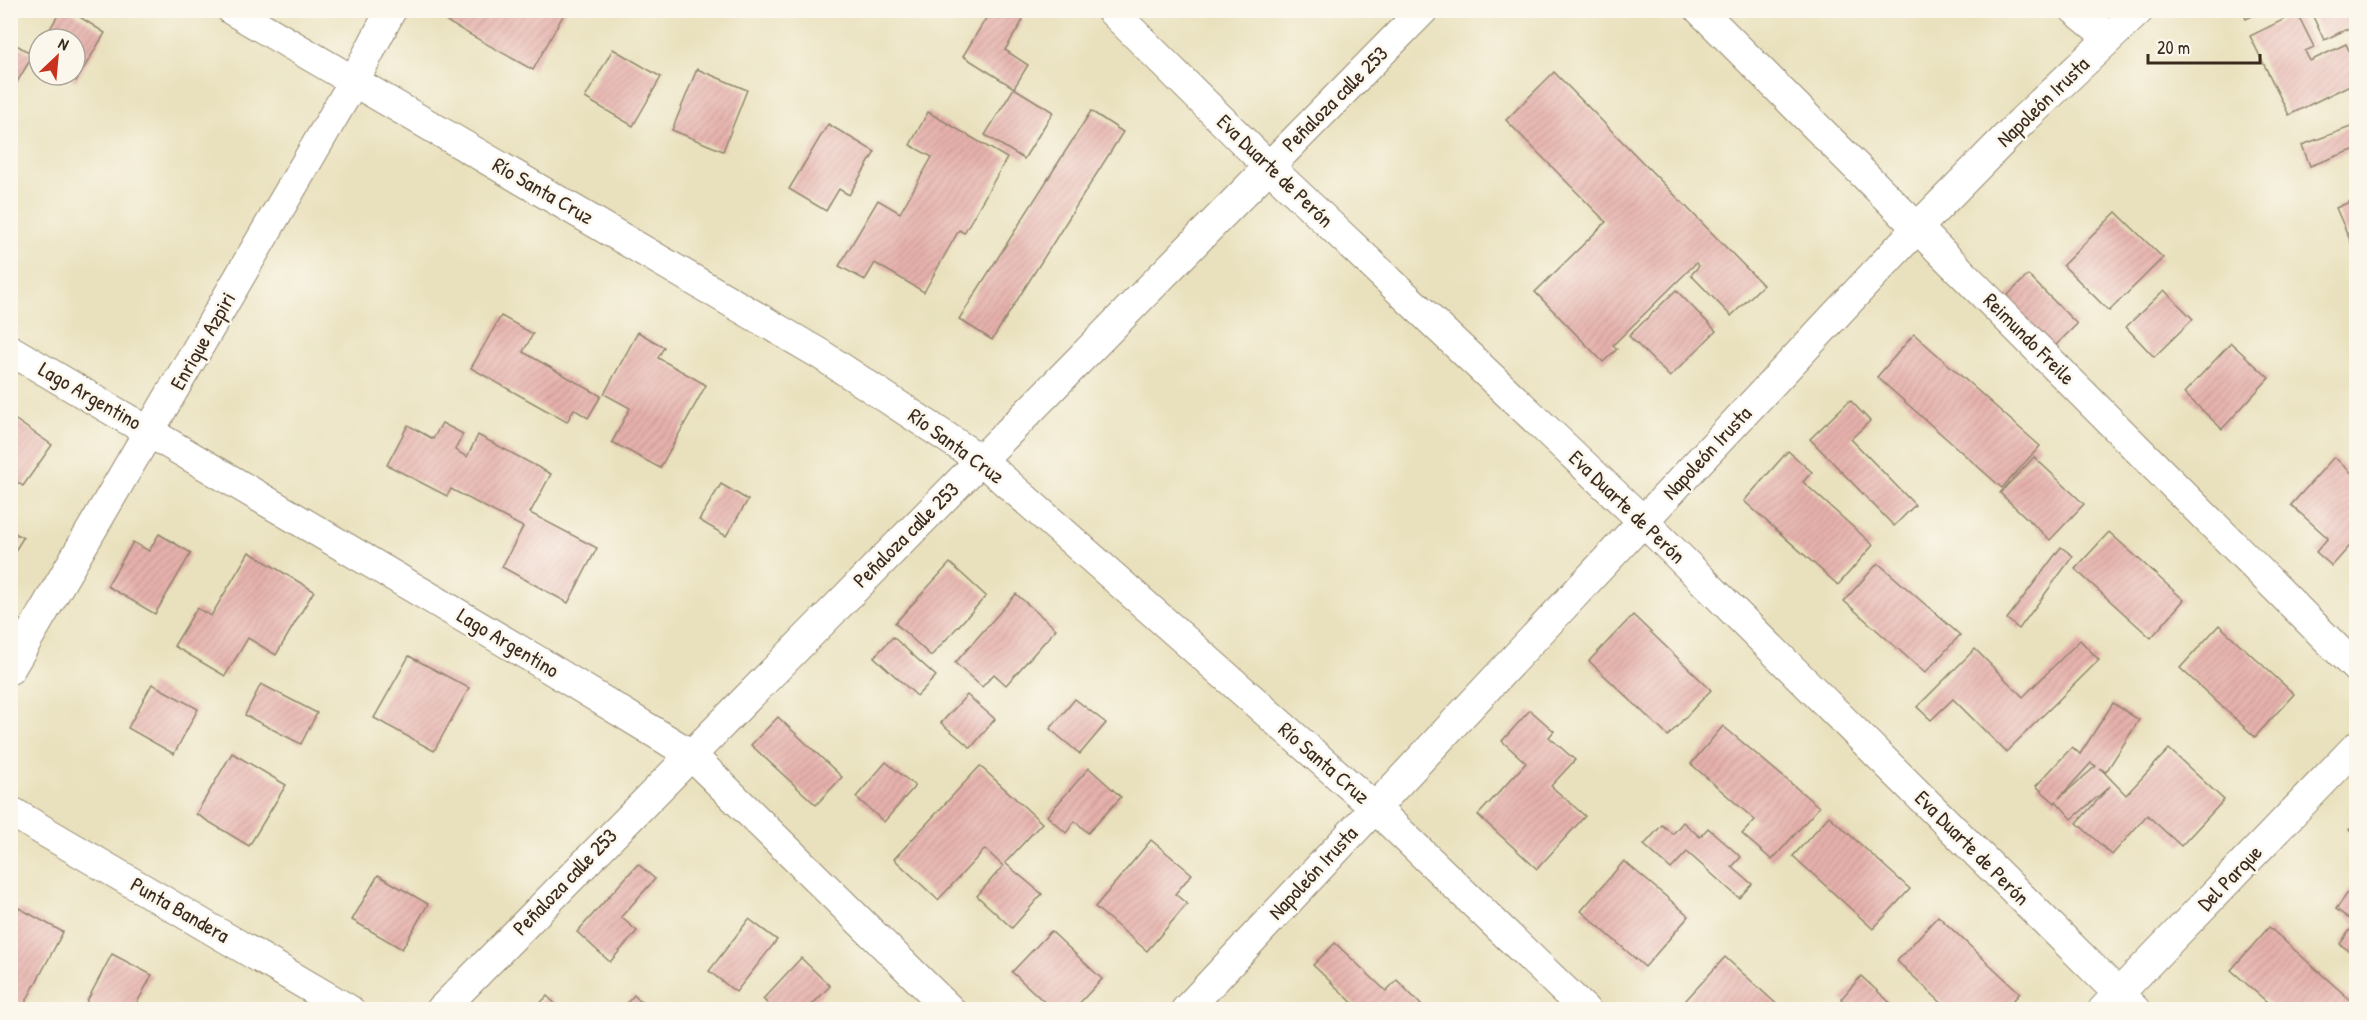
<svg xmlns="http://www.w3.org/2000/svg" width="2367" height="1020" viewBox="0 0 2367 1020" font-family="'Patrick Hand',sans-serif">
  <defs>
    <pattern id="building-hatch" width="6" height="6" patternUnits="userSpaceOnUse" patternTransform="scale(1.5)"><rect width="6" height="6" fill="#e6b1ac"/><path d="M-1 1l2-2M0 6l6-6M5 7l2-2" fill="none" stroke="#c69894"/></pattern>
  </defs>
  <rect width="100%" height="100%" fill="#fbf7ec"/>
  <filter id="ink" filterUnits="userSpaceOnUse"><feTurbulence type="fractalNoise" baseFrequency=".0167" numOctaves="2"/><feDisplacementMap in="SourceGraphic" scale="12" xChannelSelector="R" yChannelSelector="G"/><feConvolveMatrix kernelMatrix="1 2 1 2 8 2 1 2 1" color-interpolation-filters="sRGB"/></filter>
  <filter id="wash" filterUnits="userSpaceOnUse"><feTurbulence type="fractalNoise" baseFrequency=".008" numOctaves="4" result="noise"/><feDisplacementMap in="SourceGraphic" scale="24" xChannelSelector="R" yChannelSelector="G"/><feGaussianBlur stdDeviation="1.35" result="paint"/><feColorMatrix in="noise" values="0 0 0 0 0 0 0 0 0 0 0 0 0 0 0 0 0 1.4 0 .05"/><feComposite in="paint" operator="in"/></filter>
  <g filter="url(#wash)">
    <rect width="100%" height="100%" fill="#e9e1bd"/>
    <g id="blocks">
      <g fill="url(#building-hatch)" fill-rule="evenodd">
        <polygon points="61,10 69,10 105,33 76,81 66,75 75,75 75,39 44,39"/>
        <polygon points="449,10 547,12 566,10 533,70 444,20"/>
        <polygon points="991,10 1008,10 1023,20 1005,50 1028,65 1014,88 963,56"/>
        <polygon points="2242,10 2264,10 2246,19"/>
        <polygon points="2310,10 2356,10 2356,25 2324,40"/>
        <polygon points="2297,13 2314,47 2305,51 2310,61 2346,44 2356,65 2356,82 2289,115 2250,36"/>
        <polygon points="10,41 33,55 39,46 39,59 33,55 10,94"/>
        <polygon points="613,49 661,77 633,126 585,98"/>
        <polygon points="697,69 747,90 723,151 672,130"/>
        <polygon points="1554,72 1763,285 1731,316 1691,275 1699,266 1696,263 1613,345 1617,349 1603,362 1535,292 1606,222 1506,120"/>
        <polygon points="1014,88 1053,112 1024,159 985,135"/>
        <polygon points="1091,111 1123,132 992,340 959,319"/>
        <polygon points="928,112 1007,158 964,233 959,230 924,292 875,263 865,280 839,266 878,200 900,213 932,157 910,145"/>
        <polygon points="828,124 875,152 849,195 839,189 826,211 789,189"/>
        <polygon points="2356,125 2356,149 2310,166 2302,145"/>
        <polygon points="2356,199 2356,254 2336,208"/>
        <polygon points="2116,212 2163,258 2109,311 2063,265"/>
        <polygon points="2028,275 2077,324 2052,349 2003,300"/>
        <polygon points="1676,290 1716,331 1670,377 1629,336"/>
        <polygon points="2164,290 2193,319 2154,357 2126,327"/>
        <polygon points="501,316 533,334 523,352 601,396 588,418 574,409 567,422 471,368"/>
        <polygon points="638,332 664,347 658,358 706,385 660,468 612,442 630,408 604,394"/>
        <polygon points="1914,334 2040,446 2002,488 1877,377"/>
        <polygon points="2231,343 2269,378 2222,429 2184,393"/>
        <polygon points="1850,400 1870,421 1851,439 1915,505 1894,526 1810,439"/>
        <polygon points="10,416 52,445 23,486 10,477"/>
        <polygon points="442,423 463,434 455,450 467,457 478,435 551,474 530,513 597,548 568,603 502,567 523,527 451,489 447,496 387,465 408,425 433,439"/>
        <polygon points="1788,451 1812,472 1803,482 1873,545 1838,585 1744,501"/>
        <polygon points="2034,457 2084,504 2050,540 2000,493"/>
        <polygon points="2334,457 2356,477 2356,539 2332,566 2316,552 2328,538 2291,505"/>
        <polygon points="721,484 748,500 726,536 699,520"/>
        <polygon points="10,530 23,538 10,559"/>
        <polygon points="2109,532 2184,600 2151,638 2075,569"/>
        <polygon points="159,534 191,553 155,614 107,586 133,542 149,551"/>
        <polygon points="2061,547 2073,556 2019,629 2007,619"/>
        <polygon points="249,552 314,591 276,655 248,638 225,676 174,646 197,608 211,616"/>
        <polygon points="950,563 986,596 931,656 895,623"/>
        <polygon points="1878,563 1960,635 1925,673 1844,601"/>
        <polygon points="1016,594 1056,629 1006,685 994,674 982,687 955,663"/>
        <polygon points="1633,615 1711,690 1668,736 1589,661"/>
        <polygon points="2219,625 2294,694 2255,737 2180,668"/>
        <polygon points="893,637 936,676 917,696 874,657"/>
        <polygon points="2080,640 2099,660 2006,752 1953,699 1931,720 1917,707 1975,649 2023,697"/>
        <polygon points="409,656 469,688 434,751 374,718"/>
        <polygon points="152,684 198,709 174,754 128,728"/>
        <polygon points="261,684 317,713 301,744 245,715"/>
        <polygon points="967,695 995,719 971,748 941,723"/>
        <polygon points="1075,699 1106,723 1080,754 1050,729"/>
        <path d="M2113,703l26,17 -33,52 -6,-4 26,27 43,-46 55,51 -43,46 -34,-31 -35,40 -35,-32 33,-37 -38,33 -16,-18 -1,2 -19,-17 36,-39 8,7zM2091,763l5,3 -37,32z"/>
        <polygon points="1530,710 1554,731 1549,737 1575,760 1551,786 1585,816 1537,869 1478,815 1526,763 1502,741"/>
        <polygon points="778,717 842,777 816,805 751,745"/>
        <polygon points="1723,726 1819,807 1772,860 1742,834 1755,820 1691,764"/>
        <polygon points="232,753 286,785 249,846 196,814"/>
        <polygon points="886,762 915,786 884,822 856,797"/>
        <polygon points="980,766 1042,823 1005,863 1042,894 1012,928 977,896 1003,866 985,849 938,900 894,859"/>
        <polygon points="1089,768 1121,797 1088,833 1075,821 1066,833 1047,816"/>
        <polygon points="1829,816 1910,889 1873,929 1793,856"/>
        <polygon points="1683,822 1700,837 1708,828 1741,857 1732,867 1752,884 1739,898 1687,852 1671,869 1644,845 1662,825 1673,834"/>
        <polygon points="2356,822 2356,837 2349,830"/>
        <polygon points="1151,840 1192,874 1175,894 1187,904 1147,951 1095,907"/>
        <polygon points="1624,861 1689,916 1645,967 1581,911"/>
        <polygon points="638,864 655,879 621,917 637,931 610,962 577,932"/>
        <polygon points="378,875 428,904 402,949 352,920"/>
        <polygon points="2352,887 2356,891 2356,956 2340,944 2355,923 2336,909"/>
        <polygon points="19,908 63,932 24,1005 10,998 10,924"/>
        <polygon points="1938,916 2020,993 2005,1010 1949,1010 1897,961"/>
        <polygon points="749,919 777,940 736,992 709,971"/>
        <polygon points="2269,927 2356,1005 2356,1010 2276,1010 2231,970"/>
        <polygon points="1051,931 1102,979 1073,1010 1053,1010 1012,972"/>
        <polygon points="1335,943 1386,991 1397,980 1426,1010 1360,1010 1313,965"/>
        <polygon points="112,954 152,975 133,1010 99,1010 86,1003"/>
        <polygon points="1725,957 1783,1010 1677,1010"/>
        <polygon points="801,958 830,986 807,1010 774,1010 763,999"/>
        <polygon points="1861,976 1898,1010 1853,1010 1841,999"/>
        <polygon points="634,995 649,1010 621,1010"/>
        <polygon points="547,996 562,1010 534,1010"/>
      </g>
    </g>
  </g>
  <g filter="url(#ink)">
    <use href="#blocks" fill-opacity="0" stroke="#92866e" stroke-width="1.5"/>
    <g fill="none" stroke-linecap="round" stroke-linejoin="round">
      <defs>
        <g id="street">
          <polyline points="232,10 820,354 981,460 1374,807 1585,1010"/>
          <polyline points="1111,10 1268,166 1643,521 2135,1010"/>
          <polyline points="1700,10 2356,668"/>
          <polyline points="2075,10 2109,38"/>
          <polyline points="10,350 536,660 690,754 950,1010"/>
          <polyline points="10,669 354,81 391,10"/>
          <polyline points="10,811 349,1010"/>
          <polyline points="441,1010 1423,10"/>
          <polyline points="1186,1010 1918,227 2022,121 2139,10"/>
          <polyline points="2103,1010 2356,747"/>
        </g>
      </defs>
      <use href="#street" stroke="#92866e" stroke-width="32"/>
      <use href="#street" stroke="#fff" stroke-width="30"/>
    </g>
  </g>
  <g text-anchor="middle" stroke-width="5" stroke-linejoin="round" paint-order="stroke">
    <g font-size="21" fill="#3b2a1e" stroke="#fbf7ec">
      <text transform="translate(1335 99) rotate(-45)" y="7">Peñaloza calle 253</text>
      <text transform="translate(2043 102) rotate(-44)" y="7">Napoleón Irusta</text>
      <text transform="translate(1275 171) rotate(44)" y="7">Eva Duarte de Perón</text>
      <text transform="translate(543 191) rotate(30)" y="7">Río Santa Cruz</text>
      <text transform="translate(2029 339) rotate(45)" y="7">Reimundo Freile</text>
      <text transform="translate(203 341) rotate(-60)" y="7">Enrique Azpiri</text>
      <text transform="translate(90 396) rotate(30)" y="7">Lago Argentino</text>
      <text transform="translate(956 446) rotate(36)" y="7">Río Santa Cruz</text>
      <text transform="translate(1707 453) rotate(-47)" y="7">Napoleón Irusta</text>
      <text transform="translate(1627 507) rotate(44)" y="7">Eva Duarte de Perón</text>
      <text transform="translate(906 535) rotate(-45)" y="7">Peñaloza calle 253</text>
      <text transform="translate(508 643) rotate(31)" y="7">Lago Argentino</text>
      <text transform="translate(1324 763) rotate(41)" y="7">Río Santa Cruz</text>
      <text transform="translate(1972 848) rotate(45)" y="7">Eva Duarte de Perón</text>
      <text transform="translate(1313 873) rotate(-47)" y="7">Napoleón Irusta</text>
      <text transform="translate(2230 878) rotate(-46)" y="7">Del Parque</text>
      <text transform="translate(565 882) rotate(-46)" y="7">Peñaloza calle 253</text>
      <text transform="translate(180 910) rotate(30)" y="7">Punta Bandera</text>
    </g>
  </g>
  <rect width="2367" height="1020" fill="none" stroke="#fbf7ec" stroke-width="36"/>
  <g transform="translate(57 57) rotate(26)"><circle r="28" fill="#fbf7ec" stroke="#aea59a" stroke-width="1.5"/>
  <path d="M0-4.5L10 22L0 15L-10 22Z" fill="#c8321e"/>
  <text y="-9" font-size="16" font-weight="bold" text-anchor="middle" fill="#3b2a1e">N</text>
  </g>
  <path d="M2148 54v9h112v-9" fill="none" stroke="#3b2a1e" stroke-width="3"/>
  <text x="2157" y="54" font-size="18" fill="#3b2a1e" stroke="#fbf7ec" stroke-width="4.5" paint-order="stroke">20 m</text>
</svg>
